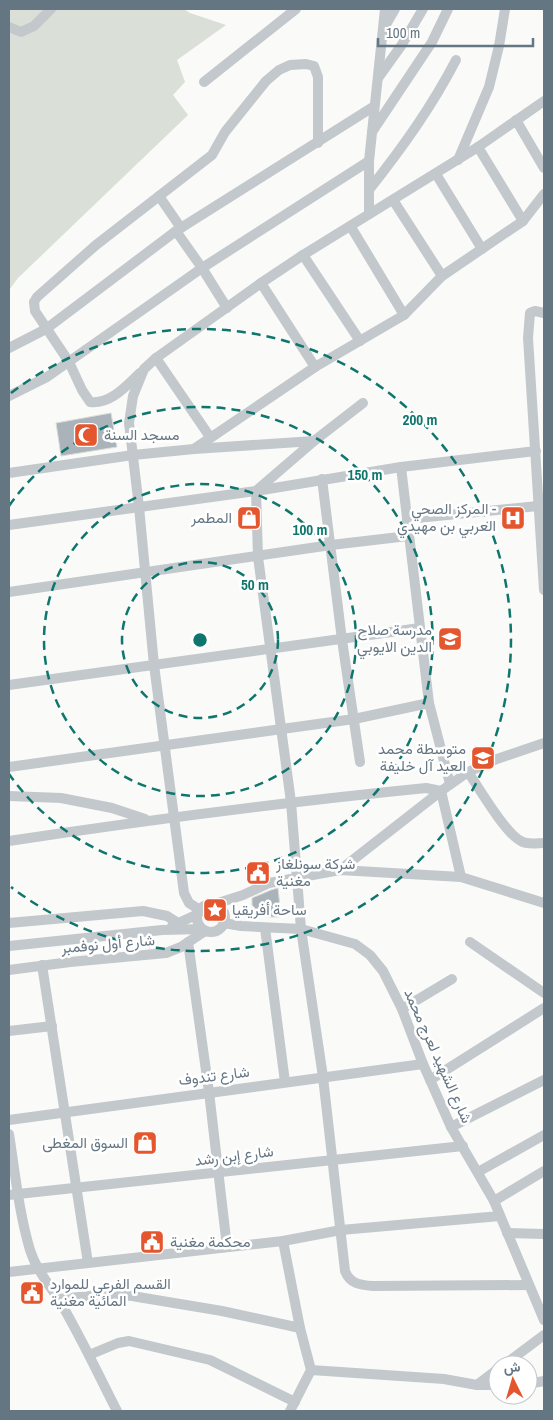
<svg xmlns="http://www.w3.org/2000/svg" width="553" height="1420" viewBox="0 0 553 1420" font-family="'Archivo Narrow',Vazirmatn,sans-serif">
  <rect width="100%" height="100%" fill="#fafaf8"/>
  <polygon fill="#dadfd7" points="9,9 184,9 190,13 226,25 177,60 185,82 173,95 188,115 18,278 9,290"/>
  <g fill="#aab3b9" stroke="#dcdcda">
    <polygon points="111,413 117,447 61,456 56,423"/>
    <polygon points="278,888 281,917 267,917 260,914 252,905 252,898 271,890"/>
  </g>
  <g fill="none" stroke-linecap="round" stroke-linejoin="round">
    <g stroke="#c3c8cc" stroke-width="10">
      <polyline points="9,27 21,32 34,26 51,9"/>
      <polyline points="384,28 395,9"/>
      <polyline points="378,78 401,46 423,9"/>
      <polyline points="204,82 296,9"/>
      <polyline points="516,120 544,168"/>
      <polyline points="372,132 432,42 448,9"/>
      <polyline points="478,147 523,221"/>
      <polyline points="458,160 489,87 499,46 505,9"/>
      <polyline points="436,174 482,249"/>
      <path d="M369,190c33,-42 62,-82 87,-130"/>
      <polyline points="159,196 181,228"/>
      <polyline points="393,200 442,276"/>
      <polyline points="369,214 369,161 385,9"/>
      <polyline points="351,227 404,315"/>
      <polyline points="176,231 202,268 227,308"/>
      <polyline points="303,255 360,341"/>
      <polyline points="261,283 315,367"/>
      <polyline points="544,313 535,311 530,313 528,338 544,590"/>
      <polyline points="9,348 46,329 176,231 373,107"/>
      <polyline points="156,358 210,437"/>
      <path d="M140,373c-14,13 -30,32 -50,29l-8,-12 -13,-28 -34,-51 -1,-9 3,-5 59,-52 116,-90 13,-23 41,-51 13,-11 11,-5 16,-1 8,2 4,11v66"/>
      <polyline points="9,396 47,377 202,268 369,161"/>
      <path d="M363,403l-49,38 -58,50 2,66 33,245 10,127 22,148 22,194c5,13 15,14 28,15l155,-1"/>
      <polyline points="194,449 315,367 404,315 442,276 523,221 544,194"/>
      <polyline points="401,467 429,703 450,784"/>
      <polyline points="9,473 133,455 194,449 314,441"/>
      <polyline points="322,479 342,640 360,762"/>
      <polyline points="407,519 538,506"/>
      <polyline points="9,525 256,491 401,467 536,451"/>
      <polyline points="9,592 331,545 408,536"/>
      <polyline points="9,685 420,628"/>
      <polyline points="9,767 354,719 429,703"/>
      <path d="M468,772c11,16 37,61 53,69 6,4 16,2 23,2"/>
      <polyline points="9,796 61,798 112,808 145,819"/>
      <path d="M9,841c138,-21 277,-39 417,-53l15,3 20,86"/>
      <polyline points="340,870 441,791 468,772 497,759 544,743"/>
      <circle cx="211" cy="918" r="14"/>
      <polyline points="212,905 243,895 269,883 340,870 461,877 544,903"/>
      <polyline points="200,910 189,903 184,893 154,665 139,507 129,423 133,396 144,369 156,358 261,283 303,255 478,147 544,101"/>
      <polyline points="9,923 143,911 167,916 178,923"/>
      <polyline points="224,923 241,926 301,929 355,944 370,955 383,971 402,1009 423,1064 451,1127 494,1201 544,1320"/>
      <polyline points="172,926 198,914"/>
      <polyline points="265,928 285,1082"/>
      <polyline points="188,942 209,1092 227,1247"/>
      <polyline points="470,942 544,993"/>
      <polyline points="9,946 162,930 202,929"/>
      <polyline points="42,965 88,1263"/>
      <polyline points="9,970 70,962 166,953 181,947 205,931"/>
      <polyline points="402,1009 452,979"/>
      <polyline points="9,1031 52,1026"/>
      <polyline points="430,1080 544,1008"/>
      <polyline points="9,1120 423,1064"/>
      <polyline points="451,1127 544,1080"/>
      <path d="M9,1134c6,38 10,79 21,116 6,19 18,33 29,50 21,35 39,74 58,111"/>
      <polyline points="478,1172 544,1135"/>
      <polyline points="9,1195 463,1146"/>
      <polyline points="494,1201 544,1171"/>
      <polyline points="507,1233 544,1234"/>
      <polyline points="283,1241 300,1328 311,1370 290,1411"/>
      <polyline points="9,1272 283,1241 341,1230 500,1216"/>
      <polyline points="58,1299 111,1294 132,1296 222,1311 300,1328"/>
      <polyline points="89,1355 118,1343 129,1341 210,1360 295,1402"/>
      <polyline points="504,1365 544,1335"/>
      <polyline points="311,1370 444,1379 477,1385 498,1385"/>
      <polyline points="528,1384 544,1381"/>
      <polyline points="477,1385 498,1369"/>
    </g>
  </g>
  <g fill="none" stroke="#0f766e" stroke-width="2.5" stroke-dasharray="9 6">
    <circle cx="200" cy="640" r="78"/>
    <circle cx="200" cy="640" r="156"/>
    <path d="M9 506A233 233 0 1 1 9 774"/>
    <path d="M11 393A311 311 0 1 1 11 887"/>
  </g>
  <defs>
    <symbol id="mosque-square" viewBox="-11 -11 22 22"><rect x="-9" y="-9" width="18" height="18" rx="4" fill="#e4572e" stroke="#fff"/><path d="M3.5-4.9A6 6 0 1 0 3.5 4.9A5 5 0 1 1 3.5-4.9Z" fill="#fff"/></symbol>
    <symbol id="shop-square" viewBox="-11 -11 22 22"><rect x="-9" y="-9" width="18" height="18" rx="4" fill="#e4572e" stroke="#fff"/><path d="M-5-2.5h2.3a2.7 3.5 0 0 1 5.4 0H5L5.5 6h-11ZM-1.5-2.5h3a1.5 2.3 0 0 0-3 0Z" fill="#fff"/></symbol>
    <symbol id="hospital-square" viewBox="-11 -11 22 22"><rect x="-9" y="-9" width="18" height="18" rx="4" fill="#e4572e" stroke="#fff"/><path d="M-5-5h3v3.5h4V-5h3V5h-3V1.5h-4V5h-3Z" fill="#fff"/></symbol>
    <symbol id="school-square" viewBox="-11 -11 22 22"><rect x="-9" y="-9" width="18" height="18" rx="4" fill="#e4572e" stroke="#fff"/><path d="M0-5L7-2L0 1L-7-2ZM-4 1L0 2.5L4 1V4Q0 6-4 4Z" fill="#fff"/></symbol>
    <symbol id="civic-square" viewBox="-11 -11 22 22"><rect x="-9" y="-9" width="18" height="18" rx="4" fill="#e4572e" stroke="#fff"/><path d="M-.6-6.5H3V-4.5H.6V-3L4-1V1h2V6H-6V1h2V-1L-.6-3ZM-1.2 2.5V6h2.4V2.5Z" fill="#fff"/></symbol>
    <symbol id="sight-square" viewBox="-11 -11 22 22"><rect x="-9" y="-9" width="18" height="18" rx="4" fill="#e4572e" stroke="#fff"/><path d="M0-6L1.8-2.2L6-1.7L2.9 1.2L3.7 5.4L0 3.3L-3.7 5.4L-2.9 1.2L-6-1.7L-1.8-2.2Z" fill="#fff"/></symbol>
  </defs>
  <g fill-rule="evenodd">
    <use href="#mosque-square" x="72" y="421" width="28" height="28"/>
    <use href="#shop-square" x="235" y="504" width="28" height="28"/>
    <use href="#hospital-square" x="499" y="504" width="28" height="28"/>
    <use href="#school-square" x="436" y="625" width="28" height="28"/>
    <use href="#school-square" x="469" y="744" width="28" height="28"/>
    <use href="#civic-square" x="244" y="859" width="28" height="28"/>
    <use href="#sight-square" x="201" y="896" width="28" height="28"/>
    <use href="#shop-square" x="131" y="1129" width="28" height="28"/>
    <use href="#civic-square" x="138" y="1228" width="28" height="28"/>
    <use href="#civic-square" x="18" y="1279" width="28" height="28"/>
  </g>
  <g text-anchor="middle" stroke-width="5" stroke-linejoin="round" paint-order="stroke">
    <g font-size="15" fill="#657683" stroke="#fff" text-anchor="start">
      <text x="104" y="440">مسجد السنة</text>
      <text x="496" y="514" text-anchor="end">المركز الصحي -<tspan x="496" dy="17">العربي بن مهيدي</tspan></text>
      <text x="232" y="523" text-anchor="end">المطمر</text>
      <text x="432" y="635" text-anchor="end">مدرسة صلاح<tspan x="432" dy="17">الدين الايوبي</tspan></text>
      <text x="466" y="754" text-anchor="end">متوسطة محمد<tspan x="466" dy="17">العيد آل خليفة</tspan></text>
      <text x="276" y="869">شركة سونلغاز<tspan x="276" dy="17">مغنية</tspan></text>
      <text x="232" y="915">ساحة أفريقيا</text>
      <text x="128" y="1148" text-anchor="end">السوق المغطى</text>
      <text x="170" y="1247">محكمة مغنية</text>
      <text x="50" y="1289">القسم الفرعي للموارد<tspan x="50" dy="17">المائية مغنية</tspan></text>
    </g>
    <g font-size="15" fill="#657683" stroke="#fff">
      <text transform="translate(108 944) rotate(-5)" y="5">شارع أول نوفمبر</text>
      <text transform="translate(438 1056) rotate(66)" y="5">شارع الشهيد لعرج محمد</text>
      <text transform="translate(214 1076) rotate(-7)" y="5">شارع تندوف</text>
      <text transform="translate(234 1156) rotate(-7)" y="5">شارع إبن رشد</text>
    </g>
  </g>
  <circle cx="200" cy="640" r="8" fill="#0f766e" stroke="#fff" stroke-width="2.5"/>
  <g font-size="15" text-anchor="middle" font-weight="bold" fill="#0f766e" stroke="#fff" stroke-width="5" stroke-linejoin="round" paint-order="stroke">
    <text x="420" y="425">200 m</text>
    <text x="365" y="480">150 m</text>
    <text x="310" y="535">100 m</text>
    <text x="255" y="590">50 m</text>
  </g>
  <rect width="553" height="1420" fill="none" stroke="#657683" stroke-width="20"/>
  <g transform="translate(513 1380) rotate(355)"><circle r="24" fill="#ffffff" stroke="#c1c8cd"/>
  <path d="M0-4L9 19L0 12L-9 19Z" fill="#e4572e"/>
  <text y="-8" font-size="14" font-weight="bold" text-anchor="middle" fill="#657683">ش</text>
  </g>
  <path d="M378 38v8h155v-8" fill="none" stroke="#657683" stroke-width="2.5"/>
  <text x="386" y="38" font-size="15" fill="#657683" stroke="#ffffff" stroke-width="4" paint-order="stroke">100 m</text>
</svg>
